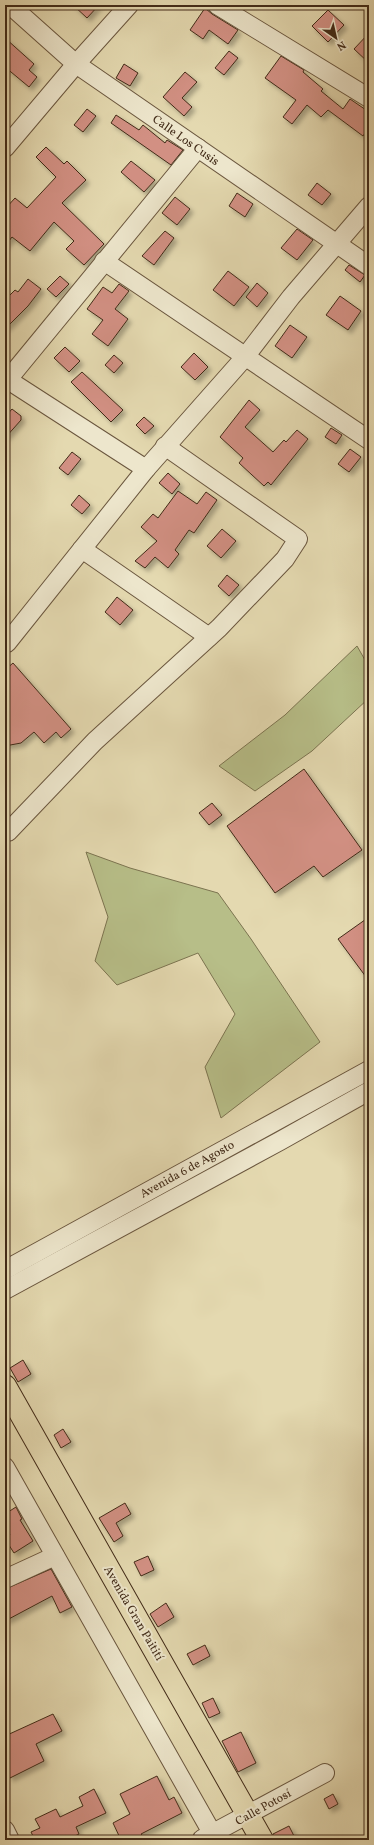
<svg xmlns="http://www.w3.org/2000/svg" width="374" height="1845" viewBox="0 0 374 1845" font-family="Vollkorn,serif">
  <defs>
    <filter id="shadow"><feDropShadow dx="3.5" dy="3.5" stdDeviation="2" flood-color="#0004"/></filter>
  </defs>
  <rect width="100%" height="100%" fill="#e4d9b0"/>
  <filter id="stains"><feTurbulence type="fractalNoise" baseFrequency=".005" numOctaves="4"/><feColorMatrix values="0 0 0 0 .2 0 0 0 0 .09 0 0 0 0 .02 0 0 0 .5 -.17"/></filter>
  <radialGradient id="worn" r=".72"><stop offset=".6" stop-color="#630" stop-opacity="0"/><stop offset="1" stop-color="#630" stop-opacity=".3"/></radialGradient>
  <g fill="#b7be88" stroke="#7c7450">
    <polygon points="357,646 369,667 369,698 312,751 255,791 219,766 285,715"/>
    <polygon points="86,852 130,868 218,893 251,939 320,1042 221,1118 205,1067 235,1014 198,953 117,985 95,961 108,917"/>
  </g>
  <g fill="#d29083" stroke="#422b18" filter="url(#shadow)">
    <polygon points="73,5 99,5 87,18"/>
    <polygon points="205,8 212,14 238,30 228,44 209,30 203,39 190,30"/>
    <polygon points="328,10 344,25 328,42 312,26"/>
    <polygon points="369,33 369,63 354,49"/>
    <polygon points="5,38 34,64 29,70 37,77 29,87 5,67"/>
    <polygon points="229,51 238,58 224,75 215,68"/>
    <polygon points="281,56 304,70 303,72 323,89 321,91 343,109 350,99 369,112 369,127 363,136 328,110 321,117 307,105 292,124 283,117 296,100 265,78"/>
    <polygon points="124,64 138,73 130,86 116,78"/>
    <polygon points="185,72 197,82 182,98 192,107 184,116 163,97"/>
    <polygon points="87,109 96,116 83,132 74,125"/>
    <polygon points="116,115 139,130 143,125 165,143 167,140 183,150 171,165 111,123"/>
    <polygon points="46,147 64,164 67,161 86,180 62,203 104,244 84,265 66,249 74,241 54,222 30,251 12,237 5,246 5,209 15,198 27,208 56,177 36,157"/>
    <polygon points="131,161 155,180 144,192 121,172"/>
    <polygon points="317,183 331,194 322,205 308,195"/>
    <polygon points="237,193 253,204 245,217 229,206"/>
    <polygon points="175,197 190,209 177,225 162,213"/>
    <polygon points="297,229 313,240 297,260 281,248"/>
    <polygon points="165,231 174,238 154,265 142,256"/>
    <polygon points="349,265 365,275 360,282 345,270"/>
    <polygon points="228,271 249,287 234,306 213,290"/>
    <polygon points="60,276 69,284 56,297 47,289"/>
    <polygon points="28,279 41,289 28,306 5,329 5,300 15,290 18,292"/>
    <polygon points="257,283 268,293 257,307 246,297"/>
    <polygon points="119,284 129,291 115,309 128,319 108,346 92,334 103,320 87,309 103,287 112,293"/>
    <polygon points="340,296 361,311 348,330 326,315"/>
    <polygon points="290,325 307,337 292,358 275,346"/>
    <polygon points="65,347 80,361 69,372 54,358"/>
    <polygon points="194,353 208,367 195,380 181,367"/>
    <polygon points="114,355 123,363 114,373 105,365"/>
    <polygon points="82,372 123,410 111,422 71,382"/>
    <polygon points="249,400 260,410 245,427 273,452 284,440 286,442 297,430 308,439 271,485 268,482 264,486 239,463 243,458 220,437"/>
    <polygon points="12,409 21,416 21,420 5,438 5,417"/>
    <polygon points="144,417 154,426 145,434 136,425"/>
    <polygon points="331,428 342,435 336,444 325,437"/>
    <polygon points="350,449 361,457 349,472 338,464"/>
    <polygon points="72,452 81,459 68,475 59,468"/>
    <polygon points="168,473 180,484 172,494 159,483"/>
    <polygon points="178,491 197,504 206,492 217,500 194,533 189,530 175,550 179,554 168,568 155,557 145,568 135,561 157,541 141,527 153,514 158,518"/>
    <polygon points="79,495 90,505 82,514 71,505"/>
    <polygon points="222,529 236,541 221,558 207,546"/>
    <polygon points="227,575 239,585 229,596 218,586"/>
    <polygon points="117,597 133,610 120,625 105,612"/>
    <polygon points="13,663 71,729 61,738 56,732 44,743 34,732 21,743 5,746 5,670"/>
    <polygon points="304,769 362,850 323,877 314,866 275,893 227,826"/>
    <polygon points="212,803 222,815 209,825 199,813"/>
    <polygon points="369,917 369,981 338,939"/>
    <polygon points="23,1360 31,1374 18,1382 10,1368"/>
    <polygon points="63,1429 71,1442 61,1448 54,1435"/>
    <polygon points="125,1503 131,1514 116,1523 123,1536 114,1542 99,1518"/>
    <polygon points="16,1507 22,1519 20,1520 33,1541 14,1553 5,1539 10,1535 5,1528 5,1514"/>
    <polygon points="148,1556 154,1570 141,1576 134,1562"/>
    <polygon points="51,1569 72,1607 60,1613 52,1596 5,1621 5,1589"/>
    <polygon points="166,1603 174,1617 158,1627 150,1614"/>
    <polygon points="205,1645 210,1656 193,1665 187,1654"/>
    <polygon points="213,1698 220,1713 209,1718 202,1703"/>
    <polygon points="53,1714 62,1731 36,1744 44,1761 10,1778 5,1768 5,1736"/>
    <polygon points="241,1732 256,1763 238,1772 222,1741"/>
    <polygon points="157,1776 169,1800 174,1797 182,1813 141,1834 143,1836 135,1840 121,1840 113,1823 130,1814 120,1794"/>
    <polygon points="94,1789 106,1813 76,1827 79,1834 67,1840 35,1840 31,1832 40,1828 35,1819 56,1809 60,1817 83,1806 79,1797"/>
    <polygon points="333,1794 338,1804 329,1809 324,1799"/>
    <polygon points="289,1826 296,1840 274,1840 273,1834"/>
  </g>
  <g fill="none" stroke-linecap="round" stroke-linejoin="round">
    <defs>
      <g id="minor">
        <polyline points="10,5 76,64 369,266"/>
        <polyline points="217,5 369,98"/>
        <polyline points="5,148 76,64 129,5"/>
        <polyline points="104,261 369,440"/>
        <polyline points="5,378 146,469"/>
        <polyline points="5,383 198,148"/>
        <polyline points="82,549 209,637"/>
        <polyline points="7,643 146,469 245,357 291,297 369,206"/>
        <polyline points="8,832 95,741 219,628 285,559 298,539 165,446"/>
        <polyline points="5,1270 369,1070"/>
        <polyline points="5,1290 280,1141 369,1091"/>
        <polyline points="5,1467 216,1840"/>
        <polyline points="5,1579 55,1556"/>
        <polyline points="5,1830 10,1840"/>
        <polyline points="202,1839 325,1773"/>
      </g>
      <polyline id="major" points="5,1386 262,1840"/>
    </defs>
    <use href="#minor" stroke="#6a563e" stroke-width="20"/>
    <use href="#major" stroke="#422b18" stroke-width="24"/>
    <use href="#minor" stroke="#ede6cc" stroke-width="18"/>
    <use href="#major" stroke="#e4d9b0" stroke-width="22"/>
  </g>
  <g text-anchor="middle" stroke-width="4" stroke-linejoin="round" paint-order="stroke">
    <g font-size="12" fill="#422b18" stroke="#ede6cc">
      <text transform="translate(186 140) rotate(35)" y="4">Calle Los Cusis</text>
      <text transform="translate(187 1169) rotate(-29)" y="4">Avenida 6 de Agosto</text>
      <text transform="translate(134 1613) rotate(60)" y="4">Avenida Gran Paitití</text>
      <text transform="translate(263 1807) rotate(-29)" y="4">Calle Potosí</text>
    </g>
  </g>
  <rect width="374" height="1845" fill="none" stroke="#e4d9b0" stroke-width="20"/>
  <rect x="6" y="6" width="362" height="1833" fill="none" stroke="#422b18" stroke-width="2"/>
  <rect x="10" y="10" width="354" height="1825" fill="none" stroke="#422b18"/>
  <g transform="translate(336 38) rotate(146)" stroke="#ede6cc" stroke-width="3" paint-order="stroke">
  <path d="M0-3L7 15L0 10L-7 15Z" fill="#422b18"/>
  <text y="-6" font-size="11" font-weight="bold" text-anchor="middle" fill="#422b18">N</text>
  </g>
  <rect width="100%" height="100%" filter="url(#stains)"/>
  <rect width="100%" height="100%" fill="url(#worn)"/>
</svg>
